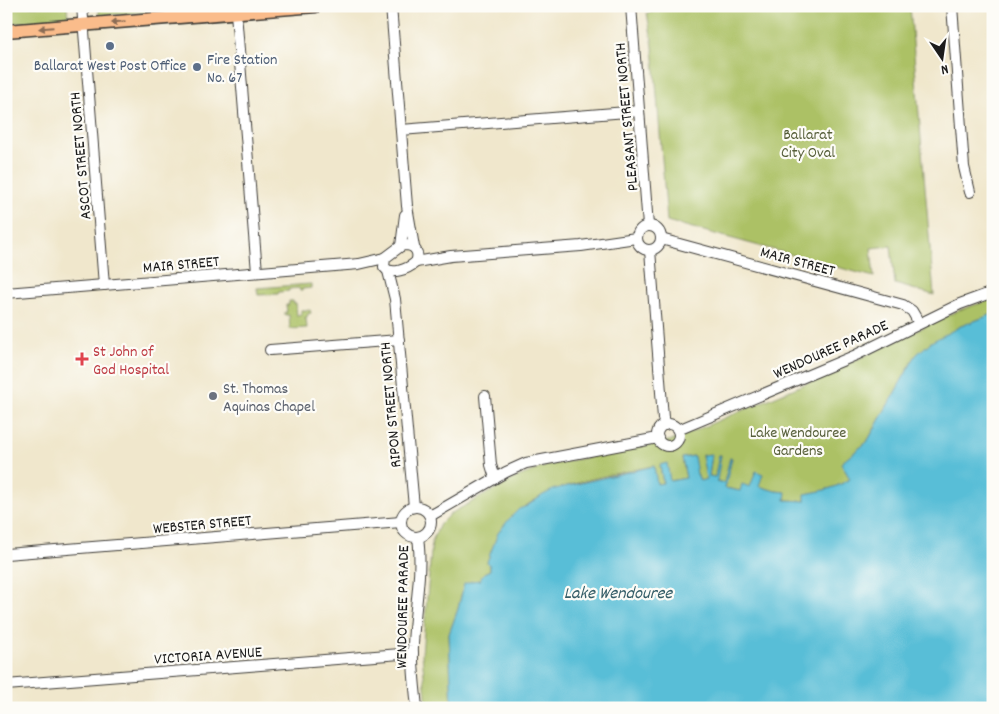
<svg xmlns="http://www.w3.org/2000/svg" width="999" height="714" viewBox="0 0 999 714" font-family="Dekko,sans-serif">
  <rect width="100%" height="100%" fill="#fdfcf7"/>
  <filter id="ink" filterUnits="userSpaceOnUse"><feTurbulence type="fractalNoise" baseFrequency=".02" numOctaves="2"/><feDisplacementMap in="SourceGraphic" scale="10" xChannelSelector="R" yChannelSelector="G"/><feConvolveMatrix kernelMatrix="1 2 1 2 8 2 1 2 1" color-interpolation-filters="sRGB"/></filter>
  <filter id="wash" filterUnits="userSpaceOnUse"><feTurbulence type="fractalNoise" baseFrequency=".0096" numOctaves="4" result="noise"/><feDisplacementMap in="SourceGraphic" scale="20" xChannelSelector="R" yChannelSelector="G"/><feGaussianBlur stdDeviation="1.12" result="paint"/><feColorMatrix in="noise" values="0 0 0 0 0 0 0 0 0 0 0 0 0 0 0 0 0 1.4 0 .05"/><feComposite in="paint" operator="in"/></filter>
  <g filter="url(#wash)">
    <rect width="100%" height="100%" fill="#f0e7cc"/>
    <g fill="#acc165" stroke="#646e40">
      <polygon points="6,6 67,6 68,18 6,24"/>
      <polygon points="99,6 214,6 99,16"/>
      <polygon points="658,6 910,6 934,295 895,284 891,246 871,248 874,277 667,221 653,46 647,13 652,12"/>
      <polygon points="311,284 311,288 302,289 302,291 300,291 299,288 289,289 289,291 279,292 278,294 258,295 257,288"/>
      <path d="M993,299v15l-32,12 -45,29 -49,87 -25,21 8,16c-14,9 -28,12 -44,15l-1,7 -20,-1v-8l-10,-1 -17,-5 -18,5 -15,-3 7,-30h-2l-6,25 -8,-2 5,-26h-2l-4,22 -6,-1 3,-22 -10,1 5,24 -7,2 -3,-7 -4,-18 -11,2 4,20 -16,3 -4,-17 -6,1 3,18 -6,1 -4,-18c-50,11 -121,19 -152,64 -7,9 -8,22 -14,32l3,4v4l-6,3 -4,7 -11,2 -6,5 -5,22 -9,25 3,74h-25l-5,-54 10,-113 8,-17 10,-10 65,-36 34,-13 124,-25 150,-64 136,-66z"/>
      <polygon points="289,301 293,301 293,303 296,303 297,316 301,315 301,310 310,310 311,313 308,314 307,317 304,318 306,319 307,328 290,329 289,315 285,315 285,312 287,312 286,305 289,305"/>
    </g>
    <path fill="#59bed7" stroke="#3a6d7a" d="M993,314v394h-541l-3,-74 9,-25 6,-25 8,-3 8,-1 4,-7 6,-3v-4l-3,-4 11,-29 12,-15 9,-9 8,-3 16,-11 12,-6 99,-23 3,18 6,-1 -3,-18 7,-2 3,18 16,-3 -4,-20 12,-2 3,18 3,7 6,-2 -4,-24 10,-1 -3,22 6,1 4,-22h2l-4,26 7,2 6,-25h2l-7,30 15,3 2,-7 8,3 6,-16 7,3 -4,12 16,5 11,1 -1,8 20,1v-7c17,-3 31,-6 45,-15l-9,-16 26,-21 49,-87 15,-13 30,-16z"/>
  </g>
  <g filter="url(#ink)">
    <g fill="none" stroke-linecap="round" stroke-linejoin="round">
      <defs>
        <g id="minor">
          <polyline points="82,6 104,285"/>
          <polyline points="391,6 407,206 414,247"/>
          <polyline points="631,6 648,226"/>
          <polyline points="952,6 964,167 970,192"/>
          <polyline points="236,13 257,272"/>
          <polyline points="401,130 639,111"/>
          <circle cx="649" cy="238" r="12"/>
          <polyline points="661,239 903,305 912,311 919,323"/>
          <path d="M405,245c10,0 15,8 11,17 -8,7 -25,14 -32,5l1,-9 16,-12z"/>
          <polyline points="401,246 405,215"/>
          <polyline points="650,250 663,418 665,425"/>
          <polyline points="416,262 451,256 581,246 636,238"/>
          <polyline points="388,271 395,299 414,507"/>
          <polyline points="6,293 359,264 385,258"/>
          <polyline points="270,350 399,340"/>
          <polyline points="485,396 491,465 495,478"/>
          <circle cx="668" cy="435" r="11"/>
          <polyline points="678,430 856,355 960,304 993,292"/>
          <circle cx="416" cy="522" r="15"/>
          <polyline points="430,516 506,472 526,463 658,438"/>
          <polyline points="6,554 401,522"/>
          <polyline points="6,685 413,653"/>
          <path d="M417,708c-2,-21 -5,-42 -4,-62 1,-37 10,-73 5,-109"/>
        </g>
        <polyline id="major" points="6,31 316,6"/>
      </defs>
      <use href="#minor" stroke="#3c3a36" stroke-width="12"/>
      <use href="#major" stroke="#3c3a36" stroke-width="15"/>
      <use href="#minor" stroke="#fff" stroke-width="10"/>
      <use href="#major" stroke="#fabc8b" stroke-width="12"/>
    </g>
    <defs><path id="oneway-solid" d="M-6-.8H1V-3.2L6.5 0L1 3.2V.8H-6Z" transform="scale(1.25)"/></defs>
    <g fill="#8b6c54">
      <use href="#oneway-solid" transform="translate(118 22) rotate(175)"/>
      <use href="#oneway-solid" transform="translate(46 28) rotate(175)"/>
    </g>
  </g>
  <g fill="#5c6f8a" stroke="#fdfcf7" stroke-width="2">
    <circle cx="110" cy="46" r="5"/>
    <circle cx="197" cy="67" r="5"/>
  </g>
  <path fill="#e0444e" stroke="#fdfcf7" stroke-width="2" d="M79.5 351.5h5v5h5v5h-5v5h-5v-5h-5v-5h5z"/>
  <circle fill="#6b7280" stroke="#fdfcf7" stroke-width="2" cx="213" cy="396" r="5"/>
  <g text-anchor="middle" stroke-width="4.5" stroke-linejoin="round" paint-order="stroke">
    <g font-size="16" fill="#4e5e75" stroke="#fdfcf7" text-anchor="start">
      <text x="207" y="64">Fire Station<tspan x="207" dy="18">No. 67</tspan></text>
      <text x="110" y="70" text-anchor="middle">Ballarat West Post Office</text>
    </g>
    <g font-size="16" fill="#1c1c1c" stroke="#fdfcf7">
      <text transform="translate(625 117) rotate(-95)" y="6">PLEASANT STREET NORTH</text>
      <text transform="translate(79 156) rotate(-95)" y="6">ASCOT STREET NORTH</text>
      <text transform="translate(798 260) rotate(15)" y="6">MAIR STREET</text>
      <text transform="translate(181 263) rotate(-5)" y="6">MAIR STREET</text>
      <text transform="translate(830 348) rotate(-24)" y="6">WENDOUREE PARADE</text>
      <text transform="translate(389 405) rotate(-95)" y="6">RIPON STREET NORTH</text>
      <text transform="translate(202 523) rotate(-5)" y="6">WEBSTER STREET</text>
      <text transform="translate(401 607) rotate(-89)" y="6">WENDOUREE PARADE</text>
      <text transform="translate(208 654) rotate(-4)" y="6">VICTORIA AVENUE</text>
    </g>
    <g font-size="16" fill="#565e39" stroke="#fdfcf7">
      <text x="808" y="139">Ballarat<tspan x="808" dy="18">City Oval</tspan></text>
      <text x="798" y="437">Lake Wendouree<tspan x="798" dy="18">Gardens</tspan></text>
    </g>
    <g font-size="16" fill="#be3a42" stroke="#fdfcf7" text-anchor="start">
      <text x="93" y="356">St John of<tspan x="93" dy="18">God Hospital</tspan></text>
    </g>
    <g font-size="16" fill="#5b616d" stroke="#fdfcf7" text-anchor="start">
      <text x="223" y="393">St. Thomas<tspan x="223" dy="18">Aquinas Chapel</tspan></text>
    </g>
    <g font-size="18" font-style="italic" fill="#345d67" stroke="#fdfcf7">
      <text x="618" y="598">Lake Wendouree</text>
    </g>
  </g>
  <rect width="999" height="714" fill="none" stroke="#fdfcf7" stroke-width="25"/>
  <g transform="translate(942 58) rotate(167)" stroke="#fdfcf7" stroke-width="4" paint-order="stroke">
  <path d="M0-4L9 19L0 12L-9 19Z" fill="#1c1c1c"/>
  <text y="-8" font-size="14" font-weight="bold" text-anchor="middle" fill="#1c1c1c">N</text>
  </g>
</svg>
